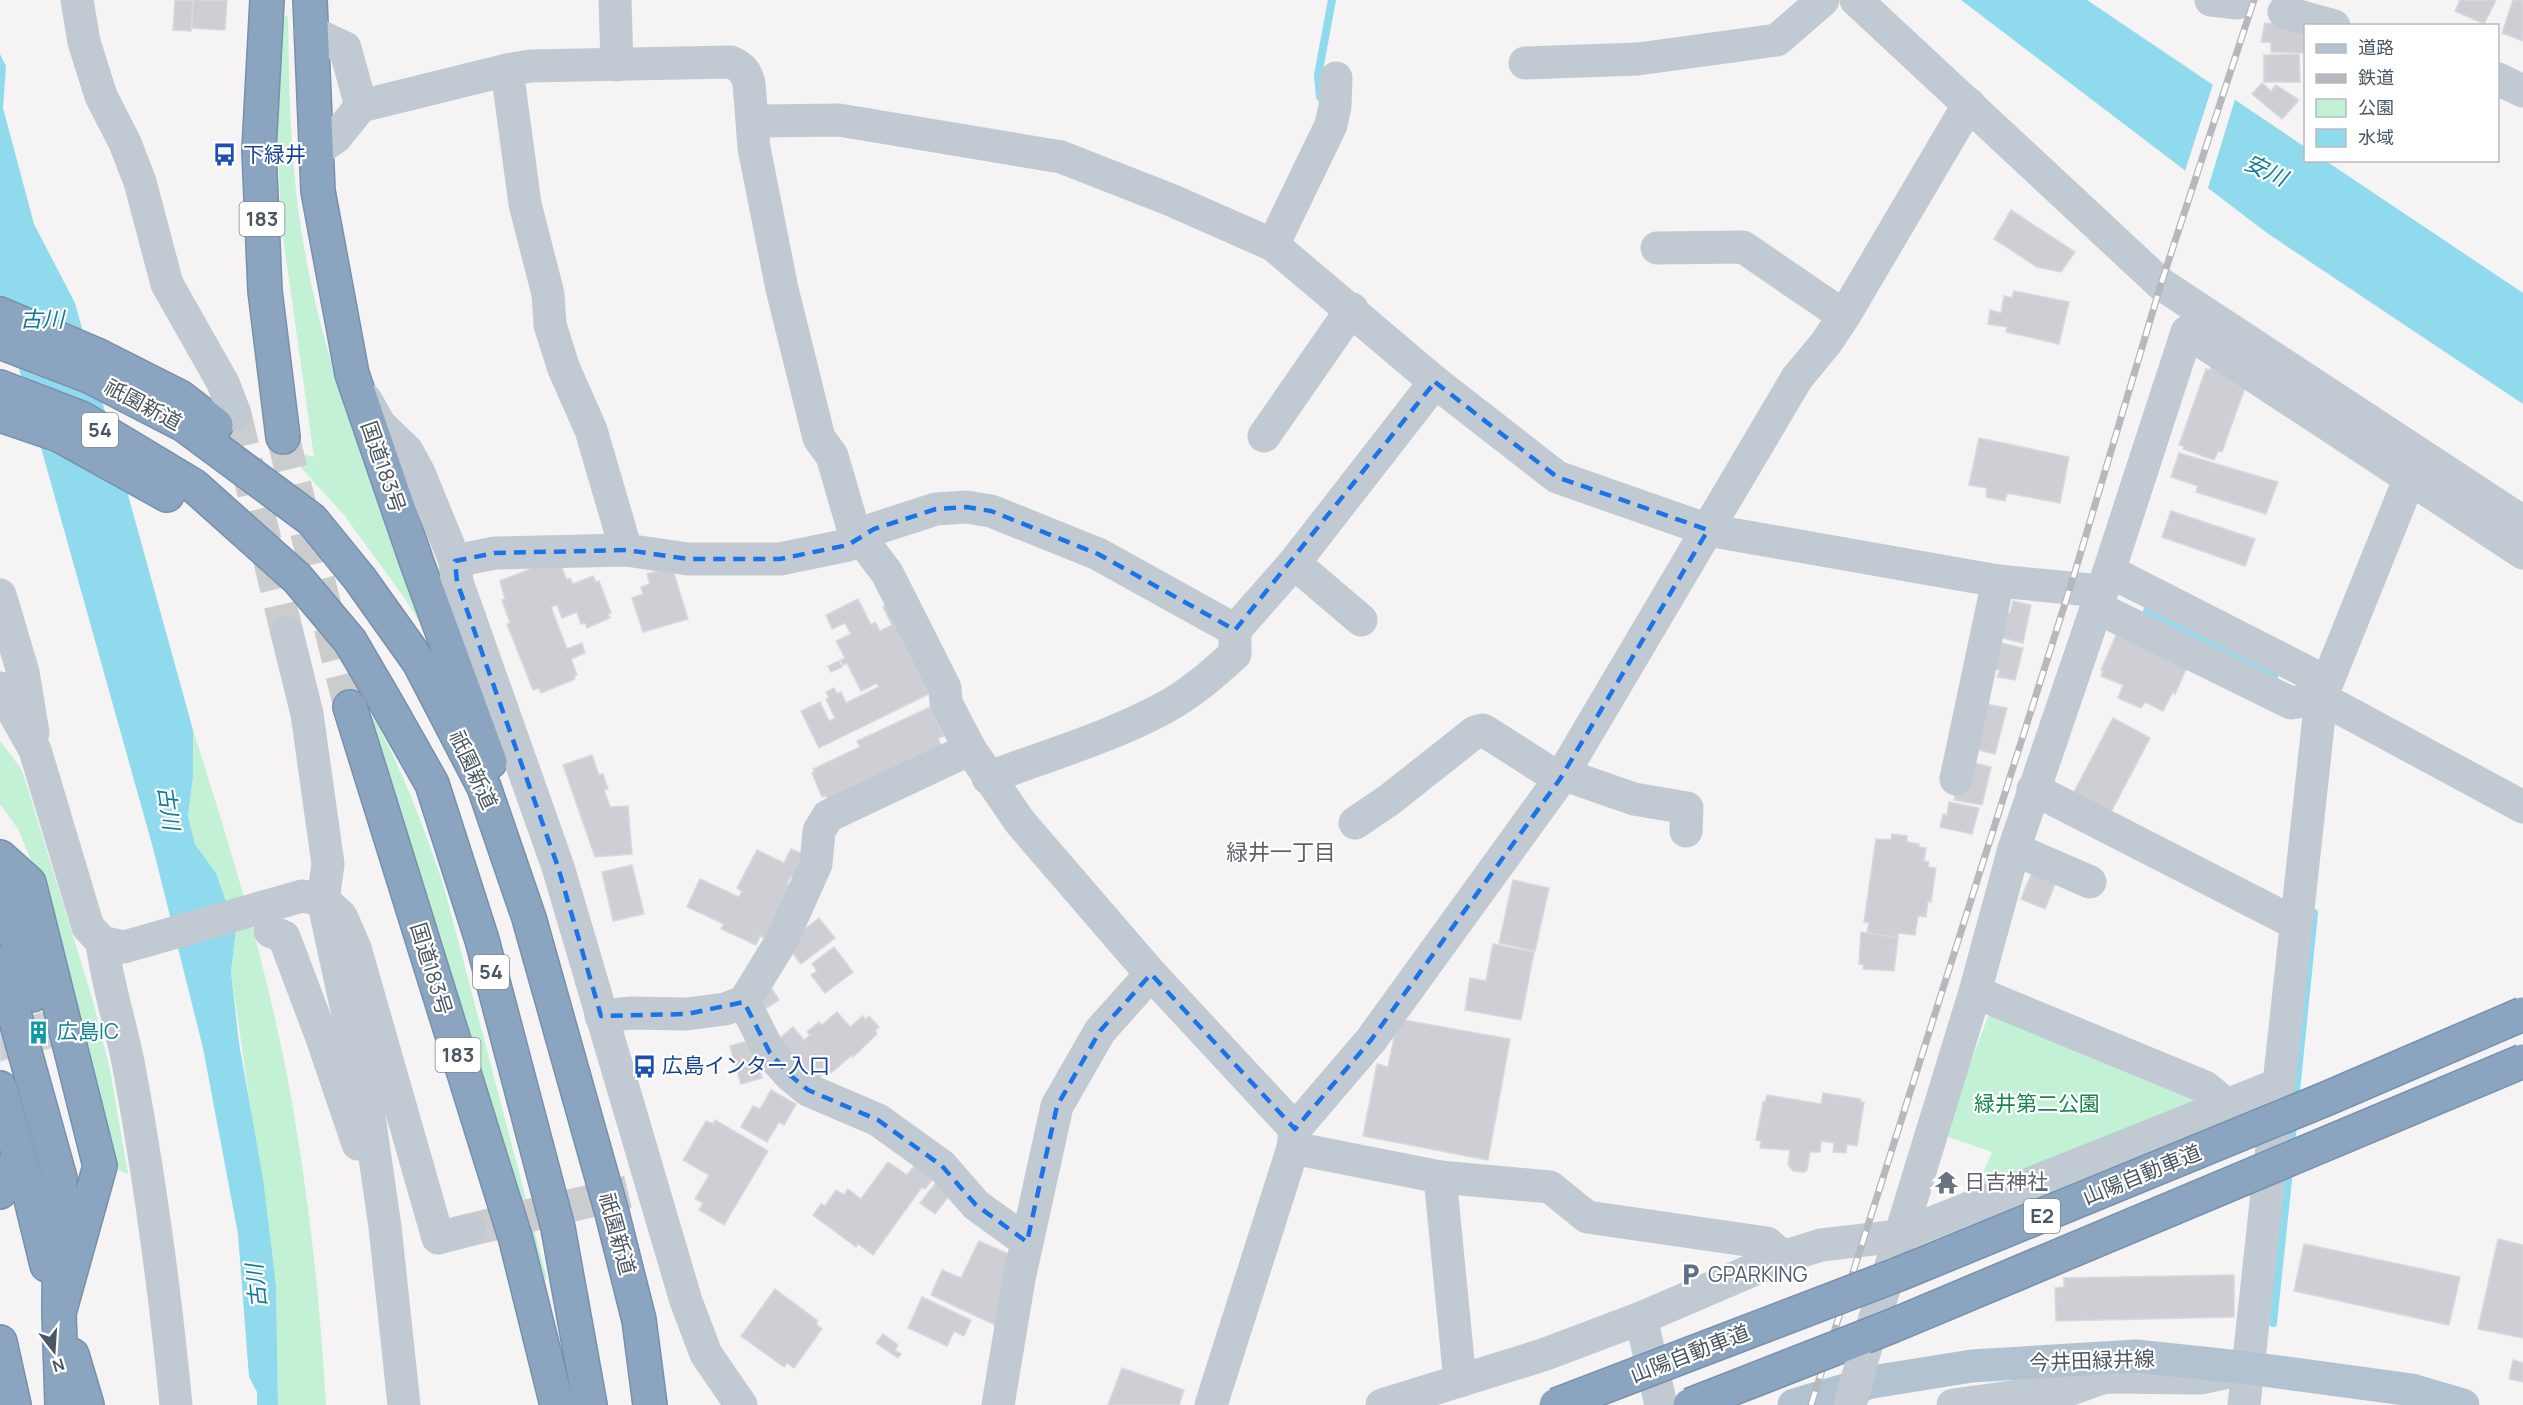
<svg xmlns="http://www.w3.org/2000/svg" width="2523" height="1405" viewBox="0 0 2523 1405" font-family="Manrope,'Noto Sans JP',sans-serif">
  <rect width="100%" height="100%" fill="#f5f3f3"/>
  <g fill="#c3f1d5">
    <path d="M288,16c1,67 2,133 11,199 20,146 78,285 132,421l-2,1 -26,-41 -59,-81 -61,-67 31,9 -33,-234 -5,-121 2,-85z"/>
    <path d="M372,714c30,55 52,113 72,173l103,392 -6,2 -160,-524z"/>
    <path d="M193,730c43,134 84,270 105,409 14,88 23,177 28,266h-48l-2,-120 -45,-313 5,-42 -20,-57 -21,-29 -7,-28 5,-39z"/>
    <polygon points="0,741 22,770 93,1001 110,1070 128,1174 116,1169 88,1056 35,870 18,829 0,804"/>
    <polygon points="1989,1014 2194,1093 2208,1108 1971,1201 1992,1152 1943,1135"/>
  </g>
  <g fill="#90daee">
    <polygon points="1961,0 2087,0 2305,147 2306,160 2326,161 2523,293 2523,404 2267,233"/>
    <polygon points="0,54 6,66 3,108 34,224 75,303 193,730 193,777 188,816 195,844 216,873 236,930 231,972 239,1043 263,1179 276,1285 278,1405 257,1405 257,1392 249,1377 238,1234 203,1048 153,848 0,301"/>
  </g>
  <polygon fill="#f5f3f3" points="2214,81 2236,96 2207,191 2184,174"/>
  <g fill="none" stroke-linecap="round" stroke-linejoin="round">
    <g stroke="#90daee" stroke-width="8">
      <polyline points="1320,97 1318,75 1332,0"/>
      <polyline points="2147,611 2274,677"/>
      <polyline points="2295,1101 2314,913"/>
      <polyline points="2291,1149 2293,1122"/>
      <polyline points="2273,1323 2289,1170"/>
    </g>
  </g>
  <g fill="#cdcfd5" stroke="#d7d9de" stroke-width="1.5">
    <polygon points="175,0 193,0 191,31 173,30"/>
    <polygon points="193,0 227,0 225,30 192,28"/>
    <polygon points="2460,0 2496,0 2484,24 2455,11"/>
    <polygon points="2513,0 2523,0 2523,41 2502,33"/>
    <polygon points="2265,23 2303,26 2306,53 2271,52 2271,42 2261,42"/>
    <polygon points="2299,54 2300,82 2264,82 2264,55"/>
    <polygon points="2262,83 2271,91 2276,85 2299,100 2282,119 2252,94"/>
    <polygon points="2011,210 2075,252 2061,272 2037,267 1994,239"/>
    <polygon points="2014,291 2069,302 2059,344 2006,332 2007,327 1988,324 1990,310 2001,313 2004,296 2012,298"/>
    <polygon points="2211,367 2248,379 2222,452 2218,451 2214,460 2183,449 2184,446 2179,445 2206,369 2210,370"/>
    <polygon points="1979,438 2069,457 2060,503 2007,493 2005,501 1986,497 1987,488 1969,485"/>
    <polygon points="2179,453 2278,482 2266,514 2196,492 2198,486 2171,477"/>
    <polygon points="2171,511 2255,539 2245,566 2162,537"/>
    <polygon points="558,558 567,580 570,578 573,584 593,576 596,582 599,581 611,613 608,614 610,618 587,628 585,623 581,624 577,612 562,618 557,605 551,607 567,649 582,643 585,653 571,659 577,675 574,676 575,679 541,693 539,688 533,690 507,624 510,623 502,600 505,599 500,581"/>
    <polygon points="672,567 688,619 643,632 632,598 643,594 641,587 650,584 647,574"/>
    <polygon points="858,599 871,625 875,622 880,631 892,625 883,607 894,601 937,690 819,748 801,711 820,702 829,721 835,718 826,699 829,698 826,692 834,688 837,694 841,692 846,703 879,687 877,683 861,691 847,663 843,665 841,660 845,658 836,641 851,634 845,623 832,629 826,615"/>
    <polygon points="2013,601 2031,605 2023,643 1998,637 2003,613 2010,613"/>
    <polygon points="2120,626 2188,665 2175,694 2173,692 2163,711 2145,702 2141,708 2118,698 2123,685 2101,676 2103,671 2101,670"/>
    <polygon points="1997,642 2023,648 2015,680 1997,677 2000,670 1990,668"/>
    <polygon points="839,661 842,667 831,672 828,666"/>
    <polygon points="1986,704 2007,708 1995,754 1970,748"/>
    <polygon points="930,707 944,736 938,738 942,748 827,799 826,795 822,797 812,773 815,772 813,769 860,747 857,741"/>
    <polygon points="2113,718 2150,738 2110,814 2073,794"/>
    <polygon points="592,755 599,775 603,774 608,789 604,790 610,807 628,806 632,854 595,857 563,765"/>
    <polygon points="1971,762 1991,767 1982,805 1954,800 1959,781"/>
    <polygon points="1949,802 1979,808 1972,834 1940,827 1943,814 1947,815"/>
    <polygon points="1892,834 1907,836 1907,842 1919,844 1919,847 1926,848 1924,861 1929,862 1928,867 1936,868 1931,902 1928,901 1926,917 1918,916 1915,935 1898,933 1898,938 1867,933 1869,922 1864,922 1876,839 1891,840"/>
    <polygon points="791,849 805,855 799,880 791,876 787,884 797,888 772,942 760,936 756,945 721,929 724,924 687,907 700,879 739,897 742,891 737,888 757,850 784,863"/>
    <polygon points="632,865 644,914 613,921 602,872"/>
    <polygon points="2035,865 2059,875 2045,909 2021,899"/>
    <polygon points="1513,880 1549,888 1535,951 1499,943"/>
    <polygon points="819,918 835,938 801,964 790,950 792,939"/>
    <polygon points="1861,932 1898,938 1894,971 1863,969 1864,965 1859,964"/>
    <polygon points="1493,944 1534,952 1521,1020 1465,1010 1470,978 1486,981"/>
    <polygon points="834,947 853,972 825,993 811,975 817,971 812,964"/>
    <polygon points="772,989 779,1000 763,1010 756,1000"/>
    <polygon points="72,1005 81,1040 0,1061 0,1023"/>
    <polygon points="837,1012 850,1027 863,1016 865,1020 869,1016 879,1027 875,1031 877,1034 853,1057 852,1055 831,1073 828,1070 814,1082 774,1043 793,1027 804,1040 810,1035 807,1032 819,1022 822,1025"/>
    <polygon points="1398,1019 1510,1039 1488,1160 1363,1136 1377,1064 1388,1067"/>
    <polygon points="752,1040 762,1078 741,1084 730,1046"/>
    <polygon points="771,1090 796,1104 784,1125 779,1122 767,1142 741,1127 753,1106 760,1109"/>
    <polygon points="1823,1093 1861,1099 1860,1102 1864,1102 1857,1146 1847,1144 1846,1153 1833,1152 1834,1143 1821,1141 1820,1152 1810,1152 1807,1170 1804,1172 1793,1171 1788,1165 1790,1150 1760,1148 1761,1141 1756,1140 1763,1102 1765,1102 1767,1095 1821,1104"/>
    <polygon points="715,1120 768,1151 724,1225 699,1210 703,1203 695,1199 709,1175 683,1160 706,1121 713,1124"/>
    <polygon points="918,1161 937,1174 925,1189 922,1187 873,1255 858,1244 856,1247 813,1215 821,1204 825,1206 836,1190 844,1195 848,1189 861,1199 888,1162 907,1175"/>
    <polygon points="938,1180 953,1191 935,1214 920,1203"/>
    <polygon points="2498,1239 2523,1245 2523,1338 2478,1329"/>
    <polygon points="979,1241 1015,1257 997,1326 931,1295 942,1270 961,1278"/>
    <polygon points="2304,1244 2460,1277 2449,1325 2294,1291"/>
    <polygon points="2234,1275 2234,1317 2056,1321 2055,1288 2064,1287 2064,1278"/>
    <polygon points="775,1289 818,1321 816,1324 822,1329 794,1368 787,1363 784,1367 741,1336"/>
    <polygon points="922,1297 971,1320 964,1336 954,1331 947,1346 908,1328"/>
    <polygon points="883,1334 898,1345 895,1350 901,1354 898,1358 876,1343"/>
    <polygon points="2513,1360 2523,1363 2523,1382 2509,1379"/>
    <polygon points="1122,1368 1184,1390 1179,1405 1108,1405"/>
  </g>
  <g fill="none" stroke-linecap="round" stroke-linejoin="round">
    <g stroke="#caccce" stroke-width="33" stroke-dasharray="33 16" stroke-linecap="butt">
      <polyline points="235,414 287,633"/>
      <polyline points="469,1230 628,1192"/>
    </g>
    <polyline stroke="#caccce" stroke-width="33" stroke-dasharray="33 16" stroke-linecap="butt" points="283,437 350,707"/>
    <defs>
      <g id="highway">
        <polyline points="267,0 259,150 265,291 283,437"/>
        <polyline points="310,0 318,191 352,374 417,563 490,762"/>
        <polyline points="0,314 97,355 180,397 216,425"/>
        <polyline points="0,342 91,377 184,425 312,520 360,579 419,662 484,787 529,918 612,1213 639,1320 650,1405"/>
        <polyline points="0,387 81,418 194,486 297,578 350,641 388,706 432,784 482,940 558,1228 590,1405"/>
        <polyline points="0,415 59,435 167,495"/>
        <polyline points="350,707 516,1240 557,1405"/>
        <polyline points="0,857 29,883 100,1166 59,1313"/>
        <polyline points="0,879 32,995"/>
        <polyline points="0,963 60,1178 59,1313 62,1405"/>
        <polyline points="0,1088 28,1187 47,1265"/>
        <polyline points="0,1172 2,1179 0,1192"/>
        <polyline points="0,1342 14,1405"/>
        <polyline points="72,1355 87,1405"/>
      </g>
    </defs>
    <use href="#highway" stroke="#7690ad" stroke-width="36"/>
    <g stroke="#c1cad2" stroke-width="33">
      <polyline points="77,0 84,42 101,96 125,143 140,182 167,284 223,383 235,414"/>
      <polyline points="615,0 617,65"/>
      <polyline points="1856,0 2161,284 2523,522"/>
      <polyline points="2211,0 2237,3"/>
      <polyline points="2284,12 2334,26"/>
      <polyline points="311,32 345,48 361,106"/>
      <polyline points="1525,63 1638,59 1777,40 1823,0"/>
      <polyline points="507,70 525,204 548,294 550,325 564,369 591,430 626,550"/>
      <polyline points="2498,79 2523,91"/>
      <polyline points="753,121 839,120 1061,157 1171,200 1273,245 1435,382 1557,477 1708,530 1998,581 2101,591"/>
      <path d="M316,151l20,-14 25,-31 146,-36 23,-4 201,-4c11,5 15,10 18,21l5,65 28,141 37,149 13,18 21,72 34,45 58,115 1,15 24,46 50,73 131,152 144,155"/>
      <polyline points="1273,245 1331,125 1335,106 1336,78"/>
      <polyline points="1657,248 1743,247 1844,316"/>
      <polyline points="366,400 380,425 407,451 419,473 455,561 457,582 558,867 686,1301 706,1354 741,1405"/>
      <polyline points="1264,436 1352,309"/>
      <path d="M455,561l40,-8 131,-3 62,9h92l68,-14 26,-16 62,-20 30,-2 25,4 107,43 137,76v24c-22,20 -46,41 -73,55 -54,29 -117,47 -174,69"/>
      <polyline points="1294,563 1361,620"/>
      <polyline points="2109,571 2309,673 2321,698 2523,807"/>
      <polyline points="0,595 23,672 33,733"/>
      <polyline points="2096,607 2291,703 2321,698"/>
      <polyline points="1235,630 1294,563 1435,382"/>
      <polyline points="287,633 307,714 328,864 323,900 367,1102 385,1227 404,1405"/>
      <polyline points="0,688 35,750 88,927 102,942 124,947 302,896 323,900 341,916 355,948 438,1238 469,1230"/>
      <polyline points="1562,774 1634,799 1687,808 1686,831"/>
      <polyline points="1956,779 1998,581"/>
      <polyline points="2033,789 2295,923"/>
      <polyline points="1355,823 1389,800 1475,732 1483,730 1560,779"/>
      <polyline points="2014,849 2090,882"/>
      <polyline points="270,931 284,937 322,1038 358,1144"/>
      <path d="M102,942c5,43 19,83 27,125 21,112 36,225 47,338"/>
      <polyline points="1975,992 2205,1087 2227,1105"/>
      <polyline points="744,1002 770,1053 791,1076 808,1090 878,1120 942,1166 976,1205 1027,1242"/>
      <polyline points="601,1016 631,1013 687,1014 725,1009 744,1002 782,940 816,864 819,831 828,816 970,749"/>
      <polyline points="1293,1148 1440,1177 1550,1187 1587,1217 1767,1243 1783,1257"/>
      <polyline points="1440,1177 1460,1381"/>
      <polyline points="1641,1318 1661,1405"/>
      <polyline points="1863,1357 1975,992 2014,849 2109,571 2187,332 2523,553"/>
      <polyline points="998,1405 1019,1279 1057,1106 1100,1031 1151,974"/>
      <polyline points="1211,1405 1293,1148 1295,1129 1371,1040 1560,779 1797,378 1826,343 1844,316 1969,104"/>
      <polyline points="1382,1405 1543,1355 1641,1318 1783,1257 1821,1245 1899,1236 2277,1085"/>
      <polyline points="1953,1405 2071,1389 2105,1377 2200,1378 2233,1371"/>
      <polyline points="2244,1405 2321,698 2409,480"/>
    </g>
    <polyline stroke="#b3c2d1" stroke-width="33" points="1794,1405 1872,1382 1972,1366 2136,1356 2249,1368 2412,1390 2463,1405"/>
    <use href="#highway" stroke="#8ba5c1" stroke-width="33"/>
    <defs>
      <polyline id="rail" points="1811,1405 2074,575 2161,284 2254,0"/>
    </defs>
    <use href="#rail" stroke="#b5b8bd" stroke-width="7"/>
    <use href="#rail" stroke="#fff" stroke-width="4.5" stroke-dasharray="14" stroke-linecap="butt"/>
    <defs>
      <g id="highway-bridge">
        <polyline points="1556,1405 1899,1274 2328,1098 2523,1014"/>
        <polyline points="1690,1405 1892,1326 2523,1061"/>
      </g>
    </defs>
    <use href="#highway-bridge" stroke="#7690ad" stroke-width="36" stroke-linecap="butt"/>
    <polyline stroke="#c1cad2" stroke-width="33" points="1850,1405 1861,1366"/>
    <use href="#highway-bridge" stroke="#8ba5c1" stroke-width="33"/>
  </g>
  <path fill="none" stroke="#1a73e8" stroke-width="4.5" stroke-dasharray="12 8" stroke-linejoin="round" d="M1435,382l122,95 151,53 -148,249 -189,261 -76,89 -144,-155 -51,57 -43,75 -30,136 -51,-37 -34,-39 -64,-46 -70,-30 -17,-14 -21,-23 -26,-51 -57,12 -86,2 -43,-149 -101,-285 -2,-21 40,-8 131,-3 62,9h92l68,-14 26,-16 62,-20 30,-2 25,4 107,43 137,76z"/>
  <defs>
    <symbol id="bus-bare" viewBox="-9 -9 18 18"><path d="M-5-6H5V4H4V6H2V4H-2V6H-4V4H-5ZM-3.5-4V0h7V-4ZM-3.5 1.2v1.5H-2V1.2ZM2 1.2v1.5H3.5V1.2Z" fill="#1a4fb4" stroke="#fff" stroke-width="2.5" paint-order="stroke"/></symbol>
    <symbol id="building-bare" viewBox="-9 -9 18 18"><path d="M-4-6H4V6H1V3H-1V6H-4ZM-2.5-4.3h1.7v1.8h-1.7ZM.8-4.3h1.7v1.8H.8ZM-2.5-1h1.7V.8h-1.7ZM.8-1h1.7V.8H.8Z" fill="#0f9aa8" stroke="#fff" stroke-width="2.5" paint-order="stroke"/></symbol>
    <symbol id="temple-bare" viewBox="-9 -9 18 18"><path d="M0-6L5-2H3V0L6.5 2.5H4V6H1.5V3h-3V6H-4V2.5H-6.5L-3 0V-2H-5Z" fill="#6b7280" stroke="#fff" stroke-width="2.5" paint-order="stroke"/></symbol>
    <symbol id="parking-bare" viewBox="-9 -9 18 18"><path d="M-3.5-5.5H1a3.5 3.5 0 0 1 0 7H-1V5.5H-3.5ZM-1-3.4V-.6H.8a1.4 1.4 0 0 0 0-2.8Z" fill="#5c6f8a" stroke="#fff" stroke-width="2.5" paint-order="stroke"/></symbol>
  </defs>
  <g fill-rule="evenodd">
    <use href="#bus-bare" x="208" y="138" width="33" height="33"/>
    <use href="#building-bare" x="22" y="1016" width="33" height="33"/>
    <use href="#bus-bare" x="628" y="1050" width="33" height="33"/>
    <use href="#temple-bare" x="1930" y="1166" width="33" height="33"/>
    <use href="#parking-bare" x="1674" y="1258" width="33" height="33"/>
  </g>
  <g text-anchor="middle" stroke-width="4.5" stroke-linejoin="round" paint-order="stroke">
    <g fill="#fff" stroke="#808990" stroke-width="1.5">
      <rect x="239.5" y="202" width="45" height="34" rx="4.5"/>
      <rect x="82" y="413" width="36" height="34" rx="4.5"/>
      <rect x="473" y="955" width="36" height="34" rx="4.5"/>
      <rect x="435.5" y="1038" width="45" height="34" rx="4.5"/>
      <rect x="2024" y="1199" width="36" height="34" rx="4.5"/>
    </g>
    <g font-size="20" font-weight="bold" fill="#4a5661">
      <text x="262" y="226">183</text>
      <text x="100" y="437">54</text>
      <text x="491" y="979">54</text>
      <text x="458" y="1062">183</text>
      <text x="2042" y="1223">E2</text>
    </g>
    <g font-size="21" fill="#164399" stroke="#fff" text-anchor="start">
      <text x="243" y="162">下緑井</text>
      <text x="662" y="1073">広島インター入口</text>
    </g>
    <g font-size="21" fill="#4a5661" stroke="#fff">
      <text transform="translate(143 405) rotate(28)" y="7">祇園新道</text>
      <text transform="translate(383 467) rotate(71)" y="7">国道183号</text>
      <text transform="translate(473 770) rotate(65)" y="7">祇園新道</text>
      <text transform="translate(431 969) rotate(73)" y="7">国道183号</text>
      <text transform="translate(2142 1175) rotate(-22)" y="7">山陽自動車道</text>
      <text transform="translate(617 1234) rotate(75)" y="7">祇園新道</text>
      <text transform="translate(1690 1354) rotate(-21)" y="7">山陽自動車道</text>
      <text transform="translate(2092 1361) rotate(-2)" y="7">今井田緑井線</text>
    </g>
    <g font-size="21" fill="#0d838f" stroke="#fff" text-anchor="start">
      <text x="57" y="1039">広島IC</text>
    </g>
    <g font-size="21" fill="#17864f" stroke="#fff">
      <text x="2037" y="1111">緑井第二公園</text>
    </g>
    <g font-size="21" fill="#5b616d" stroke="#fff" text-anchor="start">
      <text x="1964" y="1189">日吉神社</text>
    </g>
    <g font-size="21" fill="#4e5e75" stroke="#fff" text-anchor="start">
      <text x="1708" y="1282">GPARKING</text>
    </g>
    <g font-size="22" font-style="italic" fill="#0c7c9b" stroke="#fff">
      <text transform="translate(2266 170) rotate(25)" y="8">安川</text>
      <text x="42" y="327">古川</text>
      <text transform="translate(169 808) rotate(82)" y="8">古川</text>
      <text transform="translate(256 1286) rotate(-96)" y="8">古川</text>
    </g>
    <g font-size="22" fill="#5f6368" stroke="#fff">
      <text x="1281" y="860">緑井一丁目</text>
    </g>
  </g>
  <rect x="2304" y="24" width="195" height="138" fill="#ffffff" stroke="#b7bbc0" stroke-width="1.5"/>
  <rect x="2316" y="44" width="30" height="9" fill="#b3c2d1" stroke="#b7bbc0" stroke-width="1.5"/>
  <text x="2358" y="54" font-size="18" fill="#4a5661">道路</text>
  <rect x="2316" y="74" width="30" height="9" fill="#b5b8bd" stroke="#b7bbc0" stroke-width="1.5"/>
  <text x="2358" y="84" font-size="18" fill="#4a5661">鉄道</text>
  <rect x="2316" y="99" width="30" height="18" fill="#c3f1d5" stroke="#b7bbc0" stroke-width="1.5"/>
  <text x="2358" y="114" font-size="18" fill="#4a5661">公園</text>
  <rect x="2316" y="129" width="30" height="18" fill="#90daee" stroke="#b7bbc0" stroke-width="1.5"/>
  <text x="2358" y="144" font-size="18" fill="#4a5661">水域</text>
  <g transform="translate(54 1351) rotate(163)" stroke="#ffffff" stroke-width="4.5" paint-order="stroke">
  <path d="M0-4.5L10 22L0 15L-10 22Z" fill="#4a5661"/>
  <text y="-9" font-size="16" font-weight="bold" text-anchor="middle" fill="#4a5661">N</text>
  </g>
</svg>
